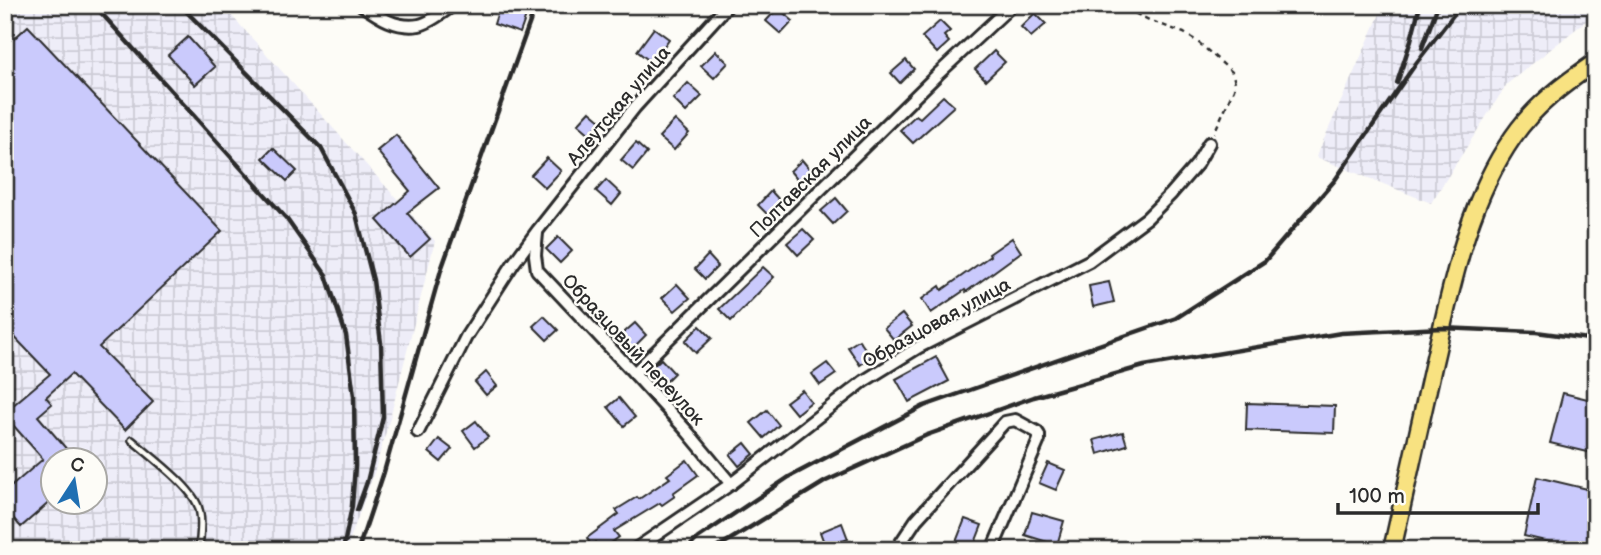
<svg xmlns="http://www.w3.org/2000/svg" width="1601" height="555" viewBox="0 0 1601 555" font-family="'Balsamiq Sans',sans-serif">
  <defs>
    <pattern id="industrial-grid" width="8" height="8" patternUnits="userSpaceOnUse" patternTransform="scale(1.75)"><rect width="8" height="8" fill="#eeedf8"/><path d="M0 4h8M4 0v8" fill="none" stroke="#cccbd5"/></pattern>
  </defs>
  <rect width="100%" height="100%" fill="#fdfcf7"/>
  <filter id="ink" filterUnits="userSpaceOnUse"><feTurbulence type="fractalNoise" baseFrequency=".0143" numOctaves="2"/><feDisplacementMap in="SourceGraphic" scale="14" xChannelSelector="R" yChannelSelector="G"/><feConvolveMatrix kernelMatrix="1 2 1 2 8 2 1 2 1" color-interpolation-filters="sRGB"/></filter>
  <g filter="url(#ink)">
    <g fill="url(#industrial-grid)" fill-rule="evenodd">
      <path d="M5,5h217l213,236 -45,177 -16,55 -28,77h-341zM52,461h42v42h-42z"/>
      <polygon points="1384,5 1596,5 1596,13 1507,84 1431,203 1316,157"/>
    </g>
    <g fill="#cacafc" stroke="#2b2b2b" stroke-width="2">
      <polygon points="500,5 530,5 520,33 494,24"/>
      <polygon points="778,8 793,21 781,34 766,21"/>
      <polygon points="1035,13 1046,24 1031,37 1021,27"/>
      <polygon points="940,21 950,31 944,36 949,42 937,53 922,37"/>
      <polygon points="28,26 222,231 99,347 153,402 125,430 71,374 46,397 52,404 38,416 76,460 52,460 52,500 21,527 5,509 5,492 43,459 5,416 5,412 50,374 5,327 5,47"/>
      <polygon points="654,28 669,39 652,63 637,51"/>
      <polygon points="188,37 215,67 195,85 168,55"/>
      <polygon points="716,51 728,63 714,78 701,66"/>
      <polygon points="994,51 1005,62 986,80 975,69"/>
      <polygon points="906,60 914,69 900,83 891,73"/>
      <polygon points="688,83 702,96 686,112 673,99"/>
      <polygon points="943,96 954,106 913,143 900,130 916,115 920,118"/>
      <polygon points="590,111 602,121 590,134 578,124"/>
      <polygon points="675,120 689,133 674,150 659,137"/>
      <polygon points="396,135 439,188 407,213 430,239 410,257 377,220 410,191 377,151"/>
      <polygon points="636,143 647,153 633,170 621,160"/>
      <polygon points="273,148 297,171 287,181 263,158"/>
      <polygon points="547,158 561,171 545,188 531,175"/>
      <polygon points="802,160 813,173 801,184 790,171"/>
      <polygon points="606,180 621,194 612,205 596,191"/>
      <polygon points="771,191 783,204 770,217 758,205"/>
      <polygon points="836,198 847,211 833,224 821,211"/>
      <polygon points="803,229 814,240 798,255 787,243"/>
      <polygon points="558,237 572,251 560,263 546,249"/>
      <polygon points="1012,238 1021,252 966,292 965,290 931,313 922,299 940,286 942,290 990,256 989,254"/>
      <polygon points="708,255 718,266 705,279 695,269"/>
      <polygon points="763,267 774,277 731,321 719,309"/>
      <polygon points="1109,282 1114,302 1093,307 1089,286"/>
      <polygon points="677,284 690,298 675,311 662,298"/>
      <polygon points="902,314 912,326 894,340 884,328"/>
      <polygon points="544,316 558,330 547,340 533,326"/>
      <polygon points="635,323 646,335 632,349 620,336"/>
      <polygon points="700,326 712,338 696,353 685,341"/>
      <polygon points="859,340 871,357 860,365 848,347"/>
      <polygon points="936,357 949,381 909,402 896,379"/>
      <polygon points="661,359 674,373 662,385 649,370"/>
      <polygon points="827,363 836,374 820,385 812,374"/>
      <polygon points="486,372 497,386 486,395 475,382"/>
      <polygon points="802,390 811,402 796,414 786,402"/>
      <polygon points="1563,393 1596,401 1596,454 1550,443"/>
      <polygon points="619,398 635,417 624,426 608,407"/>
      <polygon points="1247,403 1335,406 1334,433 1246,430"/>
      <polygon points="767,410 779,425 764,438 751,423"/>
      <polygon points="476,421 488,437 475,447 463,431"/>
      <polygon points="1123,432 1127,445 1098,454 1094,440"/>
      <polygon points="439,439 452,449 441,462 429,452"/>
      <polygon points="745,443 754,454 739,466 730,455"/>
      <polygon points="687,460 698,475 673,493 675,496 662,505 660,503 614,531 619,537 602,550 595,542 591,545 587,538 619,514 616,510 637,497 639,499 670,478 667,475"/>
      <polygon points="1048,463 1065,470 1056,490 1039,483"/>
      <polygon points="1537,477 1596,491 1596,550 1583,550 1524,536"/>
      <polygon points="1032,512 1064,521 1057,545 1025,535"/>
      <polygon points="965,519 982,525 973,548 956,542"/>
      <polygon points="842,523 848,539 826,548 820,532"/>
    </g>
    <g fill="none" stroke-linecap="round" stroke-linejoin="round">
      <defs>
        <path id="service" d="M132,440c17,15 58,45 66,66 5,13 2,30 1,44"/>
        <g id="minor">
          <path d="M362,5c17,12 35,24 57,20 9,-1 26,-14 34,-20"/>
          <polyline points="537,233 535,255 537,270 634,373 686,430 731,484"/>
          <polyline points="634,373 938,74 1012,5"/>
          <polyline points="418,432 466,337 513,264 538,230 635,107 728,5"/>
          <polyline points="634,550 731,484 864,381 919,347 1089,261 1147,218 1171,194 1197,164 1209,143"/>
          <polyline points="896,550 916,520 1005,422 1015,420 1037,432 1039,435 1039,440 992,550"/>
        </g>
        <path id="primary" d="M1392,550c14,-63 28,-125 42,-188 18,-77 33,-159 79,-225 21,-31 52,-54 83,-75"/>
      </defs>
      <use href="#service" stroke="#2b2b2b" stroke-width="10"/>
      <use href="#minor" stroke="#2b2b2b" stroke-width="16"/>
      <use href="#primary" stroke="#2b2b2b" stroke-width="21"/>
      <polyline stroke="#2b2b2b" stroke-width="2.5" stroke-dasharray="5 5" stroke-linecap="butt" points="1117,5 1149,20 1184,33 1198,42 1232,72 1235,82 1234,89 1214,133"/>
      <use href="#service" stroke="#fdfcf7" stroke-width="5"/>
      <use href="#minor" stroke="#fdfcf7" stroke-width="10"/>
      <use href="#primary" stroke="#f8e281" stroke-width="16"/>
      <g stroke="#2b2b2b" stroke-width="4.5">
        <polyline points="94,5 286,218 326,275 346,335 354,396 355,466 352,506 343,550"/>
        <polyline points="180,5 321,148 356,214 373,280 381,343 383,417 367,482 357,510"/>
        <polyline points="1422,48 1438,5"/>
        <polyline points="1397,83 1411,40 1420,5"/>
        <polyline points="358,550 384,472 441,270 536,5"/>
        <polyline points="686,550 698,538 789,477 924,406 1176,318 1265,261 1335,180 1417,62 1461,5"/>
        <polyline points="713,550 826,481 927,435 1034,397 1144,366 1341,333 1442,328 1536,332 1596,340"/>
      </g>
    </g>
  </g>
  <g text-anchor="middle" stroke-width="5" stroke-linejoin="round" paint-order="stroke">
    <g font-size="19" fill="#2b2b2b" stroke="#fdfcf7">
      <text transform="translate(618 105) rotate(-50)" y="7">Алеутская улица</text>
      <text transform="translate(810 176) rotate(-45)" y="7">Полтавская улица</text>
      <text transform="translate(936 322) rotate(-29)" y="7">Образцовая улица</text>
      <text transform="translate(634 349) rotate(47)" y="7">Образцовый переулок</text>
    </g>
  </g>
  <rect width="1601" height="555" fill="none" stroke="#fdfcf7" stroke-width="28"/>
  <rect x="14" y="14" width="1573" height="527" fill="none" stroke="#2b2b2b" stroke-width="2.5" filter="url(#ink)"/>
  <g transform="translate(74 481) rotate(12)"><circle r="33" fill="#fdfcf7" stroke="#a9a8a5" stroke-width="2"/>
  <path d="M0-5L12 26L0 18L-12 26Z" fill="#1f6fb2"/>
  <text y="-10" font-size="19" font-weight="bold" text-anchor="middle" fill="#2b2b2b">С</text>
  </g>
  <path d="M1338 503v10h200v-10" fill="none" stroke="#2b2b2b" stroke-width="3.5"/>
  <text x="1349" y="503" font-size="21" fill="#2b2b2b" stroke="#fdfcf7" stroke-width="5" paint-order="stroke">100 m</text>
</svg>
